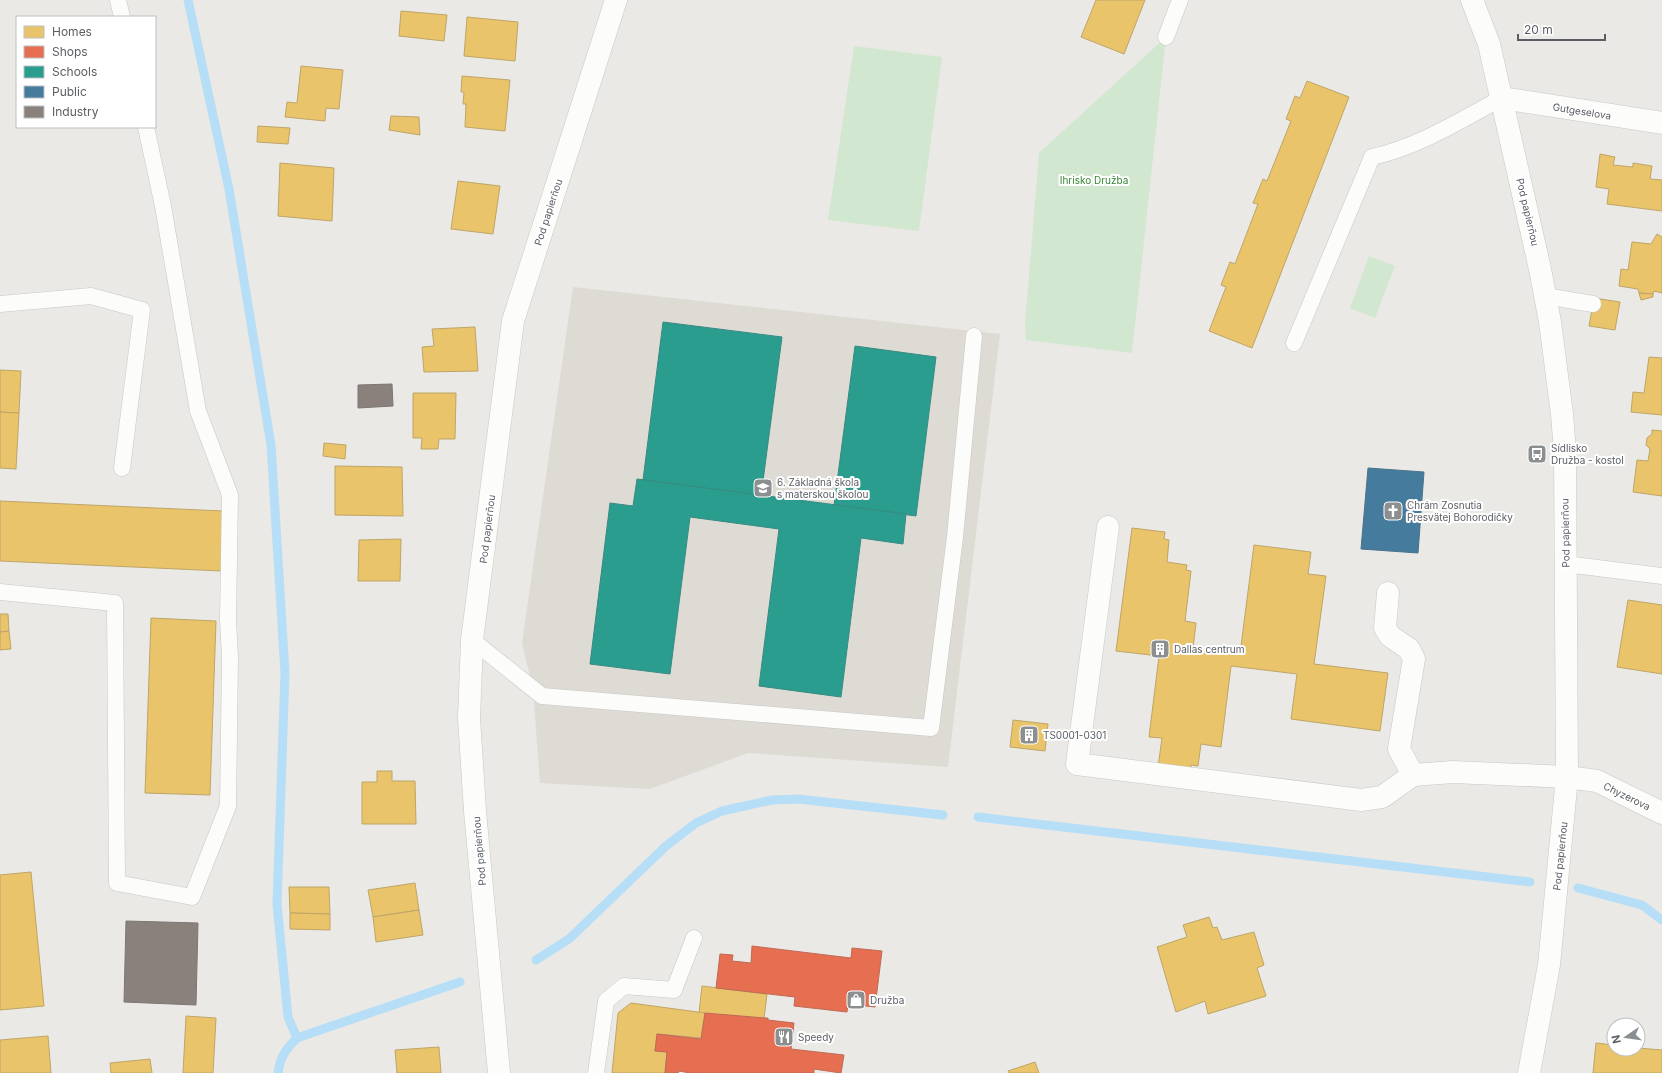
<svg xmlns="http://www.w3.org/2000/svg" width="1662" height="1073" viewBox="0 0 1662 1073" font-family="Inter,sans-serif">
  <rect width="100%" height="100%" fill="#eae9e5"/>
  <polygon fill="#dedbd4" points="573,287 1000,334 948,767 748,753 650,789 540,783 533,689 522,643"/>
  <g fill="#d2e7cf">
    <polygon points="1166,37 1132,353 1026,340 1025,324 1039,153"/>
    <polygon points="854,46 942,57 919,231 828,220"/>
    <polygon points="1369,256 1395,266 1375,318 1350,308"/>
  </g>
  <g fill="#e9c46a" stroke="#bea568">
    <polygon points="1096,0 1145,0 1124,54 1081,37"/>
    <polygon points="401,11 447,15 444,41 399,36"/>
    <polygon points="467,17 518,22 515,61 464,56"/>
    <polygon points="301,66 343,70 339,109 326,108 325,121 285,117 287,102 297,103"/>
    <polygon points="462,76 510,80 505,131 465,127 466,104 463,104 464,92 461,92"/>
    <polygon points="1307,81 1349,97 1252,348 1209,331 1226,287 1221,285 1230,262 1235,264 1258,204 1253,203 1263,179 1267,181 1291,121 1286,119 1295,96 1300,98"/>
    <polygon points="391,116 419,117 420,135 389,130"/>
    <polygon points="258,126 290,128 288,144 257,142"/>
    <polygon points="1600,154 1615,157 1613,165 1633,167 1633,163 1652,166 1650,179 1662,180 1662,211 1607,204 1609,189 1596,187"/>
    <polygon points="280,163 334,168 332,221 278,216"/>
    <polygon points="458,181 500,186 493,234 451,229"/>
    <polygon points="1657,234 1662,237 1662,293 1654,291 1653,294 1639,293 1638,289 1619,286 1621,269 1628,270 1632,242 1651,244"/>
    <polygon points="1639,293 1653,294 1653,297 1641,300"/>
    <polygon points="1594,298 1620,302 1615,330 1589,326"/>
    <polygon points="475,327 478,371 424,372 422,347 434,346 432,329"/>
    <polygon points="1649,357 1662,358 1662,415 1631,412 1633,392 1644,393"/>
    <polygon points="0,370 21,371 19,413 0,412"/>
    <polygon points="413,393 456,393 455,439 439,439 438,449 421,449 422,438 413,438"/>
    <polygon points="0,412 19,413 16,469 0,468"/>
    <polygon points="1652,430 1662,431 1662,496 1633,492 1637,460 1648,461 1650,449 1646,445 1647,438 1652,434"/>
    <polygon points="324,443 346,445 345,459 323,456"/>
    <polygon points="335,466 402,467 403,516 335,515"/>
    <polygon points="0,501 223,511 222,571 0,561"/>
    <polygon points="1132,528 1165,532 1164,539 1169,540 1167,562 1187,565 1186,570 1191,571 1185,621 1196,623 1193,648 1240,654 1254,545 1311,552 1308,574 1326,576 1314,664 1388,673 1380,731 1291,719 1297,674 1231,666 1221,747 1201,744 1198,766 1191,765 1191,772 1158,767 1162,738 1149,737 1159,656 1116,651"/>
    <polygon points="401,539 400,581 358,581 359,540"/>
    <polygon points="1628,600 1662,605 1662,674 1617,667"/>
    <polygon points="0,614 8,614 9,631 0,632"/>
    <polygon points="151,618 216,621 210,795 145,793"/>
    <polygon points="9,631 11,649 0,650 0,632"/>
    <polygon points="1013,720 1048,724 1045,751 1010,747"/>
    <polygon points="377,771 392,771 392,781 415,781 416,824 362,824 362,782 377,782"/>
    <polygon points="31,872 44,1006 0,1010 0,875"/>
    <polygon points="415,883 419,910 373,917 368,890"/>
    <polygon points="289,887 329,887 330,914 290,913"/>
    <polygon points="419,910 423,935 376,942 373,917"/>
    <polygon points="290,913 330,914 330,930 290,929"/>
    <polygon points="1209,917 1213,928 1217,927 1222,940 1254,932 1264,965 1257,968 1266,996 1208,1014 1205,1001 1176,1012 1157,947 1187,937 1183,925"/>
    <polygon points="702,986 767,994 764,1019 699,1013"/>
    <polygon points="631,1003 705,1013 701,1038 657,1034 655,1051 667,1052 665,1073 612,1073 618,1013"/>
    <polygon points="186,1016 216,1018 213,1073 183,1073"/>
    <polygon points="48,1036 51,1073 0,1073 0,1040"/>
    <polygon points="1596,1043 1614,1045 1614,1049 1638,1049 1638,1048 1662,1050 1662,1073 1593,1073"/>
    <polygon points="439,1047 441,1073 397,1073 395,1050"/>
    <polygon points="150,1059 152,1073 111,1073 110,1063"/>
    <polygon points="1035,1062 1039,1073 1009,1073 1008,1071"/>
  </g>
  <g fill="#e76f51" stroke="#bd6a56">
    <polygon points="752,946 851,958 852,948 882,951 875,1007 848,1004 847,1012 794,1006 795,997 716,988 720,954 733,955 732,961 751,963"/>
    <polygon points="705,1013 765,1018 768,1018 768,1020 794,1023 791,1049 844,1055 841,1073 814,1069 814,1073 690,1073 679,1071 678,1073 665,1073 667,1052 655,1051 657,1034 701,1039"/>
  </g>
  <g fill="#2a9d8f" stroke="#388a82">
    <polygon points="663,322 782,337 761,496 643,480"/>
    <polygon points="855,346 936,357 916,516 834,505"/>
    <polygon points="637,479 906,514 903,544 861,538 841,697 759,686 779,529 690,517 670,674 590,664 610,503 633,506"/>
  </g>
  <polygon fill="#457b9d" stroke="#4b728c" points="1368,468 1424,472 1418,553 1361,549"/>
  <g fill="#8a817c" stroke="#7c7674">
    <polygon points="392,384 393,406 358,408 358,385"/>
    <polygon points="126,921 198,923 196,1005 124,1002"/>
  </g>
  <g fill="none" stroke-linecap="round" stroke-linejoin="round">
    <g stroke="#b6def7" stroke-width="9">
      <polyline points="188,0 229,189 271,445 285,673 277,904 288,1017 297,1038"/>
      <polyline points="978,817 1530,882"/>
      <polyline points="1578,888 1642,905 1662,920"/>
      <polyline points="536,960 569,939 666,846 696,823 722,811 772,800 798,799 943,815"/>
      <path d="M278,1073c2,-16 8,-24 19,-35l163,-56"/>
    </g>
    <defs>
      <g id="service">
        <polyline points="118,0 122,17"/>
        <polyline points="1166,37 1180,0"/>
        <polyline points="1545,296 1593,304"/>
        <polyline points="0,304 91,296 142,310 122,468"/>
        <path d="M1294,343l78,-186c46,-10 89,-37 130,-59"/>
        <polyline points="1566,564 1662,576"/>
        <polyline points="0,592 115,603 117,883 192,897 228,806 230,657 228,620 230,495 198,411 163,206 146,127"/>
        <polyline points="472,640 542,696 931,728 955,537 974,336"/>
        <polyline points="596,1073 606,1001 624,986 674,990 694,938"/>
      </g>
      <g id="minor">
        <polyline points="1472,0 1489,44 1540,269 1550,322 1562,414 1565,452 1567,777 1549,965 1529,1073"/>
        <polyline points="1502,98 1662,123"/>
        <polyline points="1108,527 1077,764 1361,800 1382,797 1413,775"/>
        <polyline points="1388,593 1385,628 1390,636 1409,649 1414,659 1399,749 1413,775 1453,772 1567,777 1597,781 1662,813"/>
        <polyline points="499,1073 475,811 469,718 472,640 513,321 616,0"/>
      </g>
    </defs>
    <use href="#service" stroke="#c7c7c7" stroke-width="17"/>
    <use href="#minor" stroke="#c7c7c7" stroke-width="23"/>
    <use href="#service" stroke="#fcfcfb" stroke-width="16"/>
    <use href="#minor" stroke="#fcfcfb" stroke-width="22"/>
  </g>
  <defs>
    <symbol id="bus-square" viewBox="-11 -11 22 22"><rect x="-9" y="-9" width="18" height="18" rx="4" fill="#8c8f90" stroke="#fff"/><path d="M-5-6H5V4H4V6H2V4H-2V6H-4V4H-5ZM-3.5-4V0h7V-4ZM-3.5 1.2v1.5H-2V1.2ZM2 1.2v1.5H3.5V1.2Z" fill="#fff"/></symbol>
    <symbol id="school-square" viewBox="-11 -11 22 22"><rect x="-9" y="-9" width="18" height="18" rx="4" fill="#8c8f90" stroke="#fff"/><path d="M0-5L7-2L0 1L-7-2ZM-4 1L0 2.5L4 1V4Q0 6-4 4Z" fill="#fff"/></symbol>
    <symbol id="church-square" viewBox="-11 -11 22 22"><rect x="-9" y="-9" width="18" height="18" rx="4" fill="#8c8f90" stroke="#fff"/><path d="M-1.2-6h2.4v3.5h3.3v2.4h-3.3V6h-2.4V-.1h-3.3v-2.4h3.3Z" fill="#fff"/></symbol>
    <symbol id="building-square" viewBox="-11 -11 22 22"><rect x="-9" y="-9" width="18" height="18" rx="4" fill="#8c8f90" stroke="#fff"/><path d="M-4-6H4V6H1V3H-1V6H-4ZM-2.5-4.3h1.7v1.8h-1.7ZM.8-4.3h1.7v1.8H.8ZM-2.5-1h1.7V.8h-1.7ZM.8-1h1.7V.8H.8Z" fill="#fff"/></symbol>
    <symbol id="shop-square" viewBox="-11 -11 22 22"><rect x="-9" y="-9" width="18" height="18" rx="4" fill="#8c8f90" stroke="#fff"/><path d="M-5-2.5h2.3a2.7 3.5 0 0 1 5.4 0H5L5.5 6h-11ZM-1.5-2.5h3a1.5 2.3 0 0 0-3 0Z" fill="#fff"/></symbol>
    <symbol id="restaurant-square" viewBox="-11 -11 22 22"><rect x="-9" y="-9" width="18" height="18" rx="4" fill="#8c8f90" stroke="#fff"/><path d="M-5-6h1v4h1v-4h1v4h1v-4h1v5L-1.5 .5V6h-2V.5L-5-1ZM5-6V6H3V1.5H1.5Q1.5-4 5-6Z" fill="#fff"/></symbol>
  </defs>
  <g fill-rule="evenodd">
    <use href="#bus-square" x="1526" y="443" width="22" height="22"/>
    <use href="#school-square" x="752" y="477" width="22" height="22"/>
    <use href="#church-square" x="1382" y="500" width="22" height="22"/>
    <use href="#building-square" x="1149" y="638" width="22" height="22"/>
    <use href="#building-square" x="1018" y="724" width="22" height="22"/>
    <use href="#shop-square" x="845" y="989" width="22" height="22"/>
    <use href="#restaurant-square" x="773" y="1026" width="22" height="22"/>
  </g>
  <g text-anchor="middle" stroke-width="4" stroke-linejoin="round" paint-order="stroke">
    <g font-size="10" fill="#5a5e63" stroke="#fff">
      <text transform="translate(1582 111) rotate(9)" y="4">Gutgeselova</text>
      <text transform="translate(548 212) rotate(-72)" y="4">Pod papierňou</text>
      <text transform="translate(1528 212) rotate(77)" y="4">Pod papierňou</text>
      <text transform="translate(487 529) rotate(-83)" y="4">Pod papierňou</text>
      <text transform="translate(1565 533) rotate(-91)" y="4">Pod papierňou</text>
      <text transform="translate(1627 796) rotate(26)" y="4">Chyzerova</text>
      <text transform="translate(479 851) rotate(-95)" y="4">Pod papierňou</text>
      <text transform="translate(1560 856) rotate(-84)" y="4">Pod papierňou</text>
    </g>
    <g font-size="10" fill="#348735" stroke="#fff">
      <text x="1094" y="184">Ihrisko Družba</text>
    </g>
    <g font-size="10" fill="#5a5e63" stroke="#fff" text-anchor="start">
      <text x="1551" y="452">Sídlisko<tspan x="1551" dy="12">Družba - kostol</tspan></text>
      <text x="777" y="486">6. Základná škola<tspan x="777" dy="12">s materskou školou</tspan></text>
      <text x="1407" y="509">Chrám Zosnutia<tspan x="1407" dy="12">Presvätej Bohorodičky</tspan></text>
      <text x="1174" y="653">Dallas centrum</text>
      <text x="1043" y="739">TS0001-0301</text>
      <text x="870" y="1004">Družba</text>
      <text x="798" y="1041">Speedy</text>
    </g>
  </g>
  <rect x="16" y="16" width="140" height="112" fill="#ffffff" stroke="#bdbfc1"/>
  <rect x="24" y="26" width="20" height="12" fill="#e9c46a" stroke="#bdbfc1"/>
  <text x="52" y="36" font-size="12" fill="#5a5e63">Homes</text>
  <rect x="24" y="46" width="20" height="12" fill="#e76f51" stroke="#bdbfc1"/>
  <text x="52" y="56" font-size="12" fill="#5a5e63">Shops</text>
  <rect x="24" y="66" width="20" height="12" fill="#2a9d8f" stroke="#bdbfc1"/>
  <text x="52" y="76" font-size="12" fill="#5a5e63">Schools</text>
  <rect x="24" y="86" width="20" height="12" fill="#457b9d" stroke="#bdbfc1"/>
  <text x="52" y="96" font-size="12" fill="#5a5e63">Public</text>
  <rect x="24" y="106" width="20" height="12" fill="#8a817c" stroke="#bdbfc1"/>
  <text x="52" y="116" font-size="12" fill="#5a5e63">Industry</text>
  <g transform="translate(1626 1037) rotate(257)"><circle r="19" fill="#ffffff" stroke="#bdbfc1"/>
  <path d="M0-3L7 15L0 10L-7 15Z" fill="#8c8f90"/>
  <text y="-6" font-size="11" font-weight="bold" text-anchor="middle" fill="#5a5e63">N</text>
  </g>
  <path d="M1518 34v6h87v-6" fill="none" stroke="#5a5e63" stroke-width="2"/>
  <text x="1524" y="34" font-size="12" fill="#5a5e63" stroke="#ffffff" stroke-width="3" paint-order="stroke">20 m</text>
</svg>
